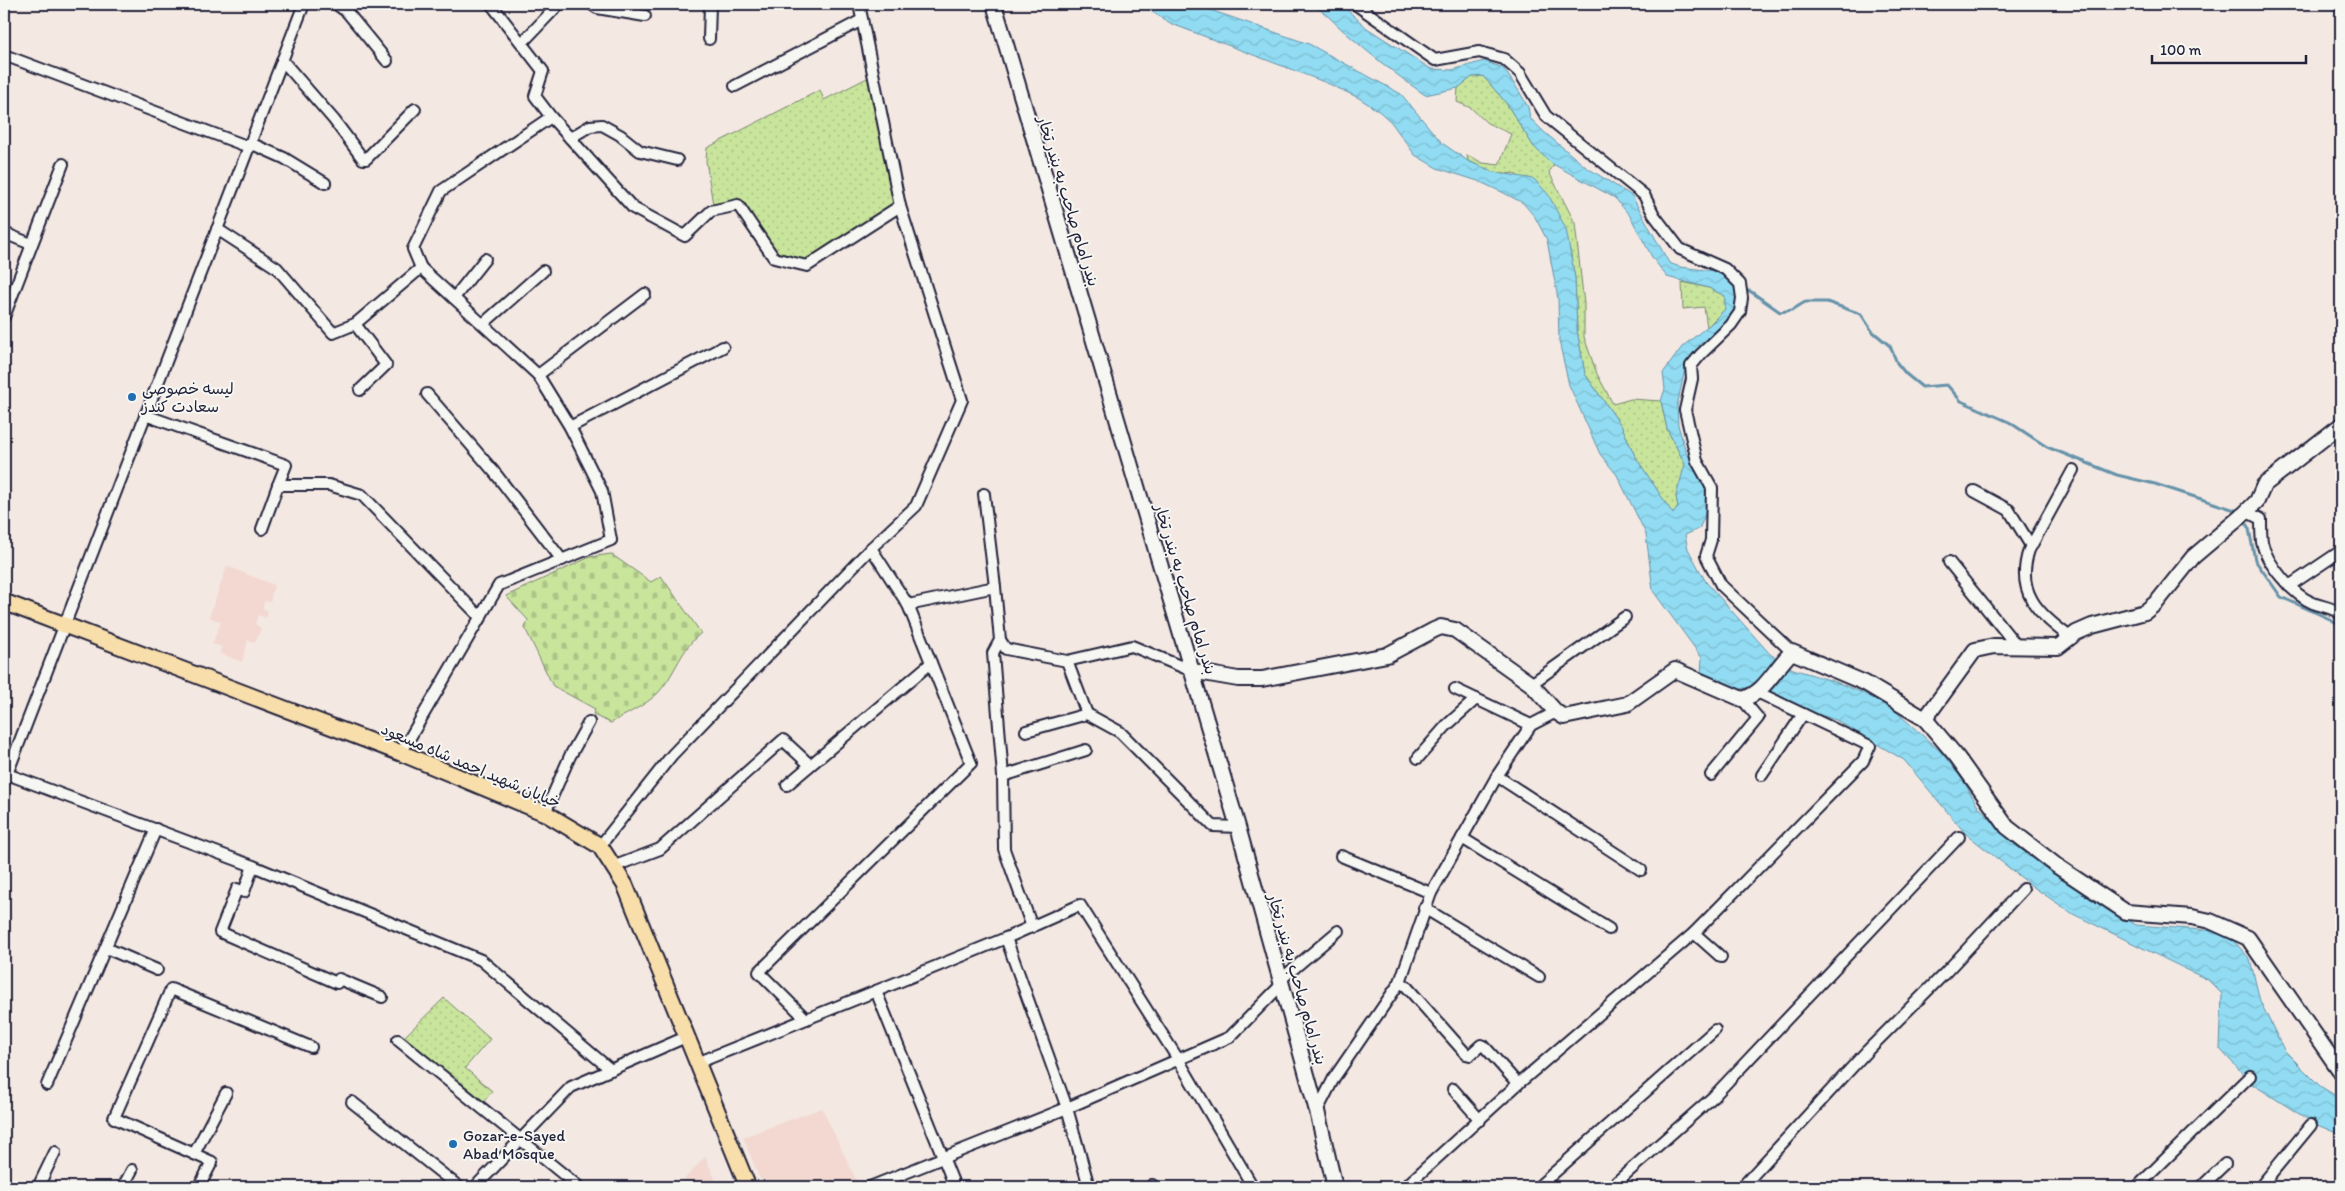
<svg xmlns="http://www.w3.org/2000/svg" width="2345" height="1191" viewBox="0 0 2345 1191" font-family="Itim,'Playpen Sans Arabic',sans-serif">
  <defs>
    <pattern id="grass-dots" width="8" height="8" patternUnits="userSpaceOnUse" patternTransform="scale(1.25)"><rect width="8" height="8" fill="#c9e59c"/><path d="M2 2h.1M6 6h.1" fill="none" stroke="#acc487" stroke-width="1.8" stroke-linecap="round"/></pattern>
    <pattern id="cemetery-stones" width="16" height="16" patternUnits="userSpaceOnUse" patternTransform="scale(1.25)"><rect width="16" height="16" fill="#c9e59c"/><path d="M2 7V4a2 2 0 0 1 4 0v3zM10 15v-3a2 2 0 0 1 4 0v3z" fill="#acc487"/></pattern>
    <pattern id="water-waves" width="16" height="10" patternUnits="userSpaceOnUse" patternTransform="scale(1.25)"><rect width="16" height="10" fill="#91dcf2"/><path d="M0 5q4-4 8 0t8 0" fill="none" stroke="#7dbcd0"/></pattern>
  </defs>
  <rect width="100%" height="100%" fill="#f4e8e3"/>
  <filter id="ink" filterUnits="userSpaceOnUse"><feTurbulence type="fractalNoise" baseFrequency=".02" numOctaves="2"/><feDisplacementMap in="SourceGraphic" scale="10" xChannelSelector="R" yChannelSelector="G"/><feConvolveMatrix kernelMatrix="1 2 1 2 8 2 1 2 1" color-interpolation-filters="sRGB"/></filter>
  <g filter="url(#ink)">
    <g fill="#f2d8d1">
      <polygon points="227,566 274,585 270,602 265,601 262,608 268,611 266,618 258,615 255,624 261,628 255,643 248,640 242,662 219,653 222,647 212,644 221,622 209,617"/>
      <polygon points="822,1108 859,1186 763,1187 743,1137"/>
      <polygon points="705,1157 719,1187 677,1187"/>
    </g>
    <g fill="url(#grass-dots)" stroke="#76846c">
      <polygon points="1483,76 1506,103 1534,147 1554,165 1549,172 1575,223 1584,304 1584,337 1597,374 1613,404 1631,399 1661,401 1667,429 1685,464 1685,471 1676,496 1678,507 1673,515 1635,456 1622,427 1585,374 1577,330 1575,278 1570,250 1516,174 1494,172 1468,161 1467,155 1483,163 1499,165 1511,134 1487,123 1471,108 1457,102 1458,88 1472,77"/>
      <polygon points="869,77 897,206 808,262 775,255 743,200 714,211 706,161 707,148 820,90 824,100"/>
      <polygon points="1682,282 1709,288 1725,296 1725,309 1707,327 1704,307 1683,309"/>
      <polygon points="444,998 490,1039 465,1068 492,1091 482,1104 404,1037"/>
    </g>
    <path fill="url(#cemetery-stones)" stroke="#76846c" d="M611,554l40,28 10,-6 40,57c-20,15 -26,42 -43,60 -12,12 -32,21 -47,30l-18,-8 2,-6 -42,-23 -28,-58 3,-8 -22,-24 84,-39z"/>
    <path fill="url(#water-waves)" stroke="#6592a9" d="M1139,4h54l116,40 92,50 41,49 26,18 26,11 40,7 14,15 18,35 9,49 2,52 8,44 37,53 13,29 38,58 5,-7 -2,-11 9,-32 -18,-35 -6,-28 4,-12 -2,-16 19,-26 32,-26 11,-12v-13l-16,-8 -42,-11 -15,-20 -22,-41 -15,-18 -64,-35 -17,-16 -28,-44 -23,-27 -11,1 -14,11 -33,7c-27,-19 -53,-39 -78,-61 -12,-10 -21,-22 -36,-30h30l26,24 64,41 21,1 32,-9 19,7 16,23 9,16 2,11 14,14 42,35 46,29 37,67 11,4 43,5 14,15v23l-22,29 -15,8 -13,13 -10,46 1,19 8,27 18,26 4,18 -3,19 -6,14 -14,6 3,14 18,33 64,72 23,15 40,12 28,11 31,16 49,44 22,28 14,25 38,40 68,48 53,32 80,6 16,8 18,20 10,42 24,49 36,36 21,13v36l-26,-11 -63,-40 -32,-35 2,-55 -14,-14 -135,-66 -41,-28 -67,-53 -61,-73 -68,-40 -60,-18 -22,-16 -13,3 -40,-17 1,-14 -49,-67 -7,-57 -29,-59 -17,-21 -31,-69 -10,-44 -1,-42 -11,-59 -12,-23 -12,-14 -21,-11 -24,-11 -41,-13 -22,-13 -24,-33 -11,-10 -21,-14 -32,-15 -155,-59z"/>
    <g fill="none" stroke-linecap="round" stroke-linejoin="round">
      <g stroke="#6592a9" stroke-width="3">
        <polyline points="1742,292 1750,291 1780,312 1792,310 1805,302 1827,302 1861,314 1872,331 1890,346 1897,363 1906,374 1922,387 1947,385 1961,401 2009,422 2047,447 2117,475 2155,484 2241,512"/>
        <polyline points="2244,520 2249,529 2255,560 2281,597 2332,620 2341,626"/>
      </g>
      <defs>
        <g id="street">
          <polyline points="336,4 347,12 387,61"/>
          <polyline points="491,4 543,71 535,96 551,117"/>
          <polyline points="591,4 597,8 645,16"/>
          <polyline points="859,4 900,206 962,400 916,506 871,548 908,605 995,587 1000,640 993,653 1003,776 1004,849 1032,927"/>
          <polyline points="1355,4 1435,60 1479,52 1504,59 1520,73 1546,116 1644,195 1654,215 1680,249 1725,269 1740,284 1742,298 1740,312 1731,325 1701,354 1691,366 1692,379 1685,410 1697,461 1712,488 1711,540 1706,556 1721,585 1792,652"/>
          <polyline points="2339,4 2341,7"/>
          <polyline points="709,39 710,4"/>
          <polyline points="522,43 559,4"/>
          <polyline points="4,55 249,147"/>
          <polyline points="282,60 334,120 363,159 366,159 415,109"/>
          <polyline points="735,86 862,20"/>
          <polyline points="570,138 590,126 602,125 620,135 640,151 677,160"/>
          <polyline points="250,143 284,158 325,183"/>
          <polyline points="217,229 277,268 333,333 355,324 421,268 538,375 570,427 602,491 611,540 499,585 401,753"/>
          <polyline points="4,233 31,244"/>
          <polyline points="421,268 413,249 441,191 551,117 633,208 685,236 711,211 738,205 774,258 807,266 900,206"/>
          <polyline points="454,298 485,259"/>
          <polyline points="4,317 63,164"/>
          <polyline points="355,324 386,365 360,390"/>
          <polyline points="483,324 543,271"/>
          <polyline points="538,375 645,294"/>
          <polyline points="427,394 495,473 562,560"/>
          <polyline points="145,415 286,465 278,485 329,485 362,495 481,618"/>
          <polyline points="570,427 723,347"/>
          <polyline points="1974,491 2009,510 2031,546"/>
          <polyline points="984,494 995,587"/>
          <path d="M2247,512l14,7c0,8 0,16 1,23 4,21 31,53 51,61 10,4 19,4 28,11"/>
          <polyline points="262,529 278,485"/>
          <polyline points="1949,562 2016,645"/>
          <polyline points="2289,586 2341,551"/>
          <path d="M2070,637c-32,-23 -55,-45 -41,-87l44,-80"/>
          <polyline points="1000,640 1006,649 1067,661 1132,646 1192,671"/>
          <polyline points="1067,661 1087,714"/>
          <polyline points="1531,684 1625,617"/>
          <polyline points="1455,689 1531,725"/>
          <polyline points="1026,731 1087,714 1120,732 1213,826 1238,827"/>
          <polyline points="1418,758 1446,726 1476,699"/>
          <polyline points="7,774 253,866 481,960 611,1070"/>
          <polyline points="1711,775 1758,718 1742,699"/>
          <polyline points="1762,775 1803,714"/>
          <polyline points="1003,776 1086,750"/>
          <polyline points="1497,776 1641,870"/>
          <polyline points="4,782 304,4"/>
          <polyline points="787,785 931,663"/>
          <polyline points="545,813 570,756 589,722"/>
          <polyline points="1462,838 1609,929"/>
          <polyline points="600,846 672,755 871,548"/>
          <polyline points="1341,856 1431,893"/>
          <polyline points="253,866 244,892 237,889 220,932 337,983 339,979 382,997"/>
          <polyline points="615,866 660,849 783,740 810,765"/>
          <polyline points="1424,908 1539,977"/>
          <polyline points="1694,933 1721,957"/>
          <polyline points="106,948 157,970"/>
          <polyline points="1279,981 1338,931"/>
          <polyline points="1400,982 1406,986 1466,1054 1470,1055 1481,1045 1484,1046 1518,1084"/>
          <polyline points="876,991 1006,938"/>
          <polyline points="806,1019 759,972 971,763 908,605"/>
          <polyline points="398,1040 579,1187"/>
          <polyline points="697,1063 876,991 955,1187"/>
          <polyline points="47,1085 156,829"/>
          <polyline points="1453,1089 1480,1120"/>
          <polyline points="352,1102 459,1187"/>
          <polyline points="1317,1111 1334,1078 1400,982 1431,893 1497,776 1531,725 1556,712"/>
          <polyline points="194,1154 226,1093"/>
          <polyline points="1152,1185 1153,1187"/>
          <polyline points="38,1187 55,1152"/>
          <polyline points="123,1187 132,1170"/>
          <polyline points="199,1187 212,1162 114,1118 171,989 311,1047"/>
          <polyline points="475,1187 571,1087 686,1037"/>
          <polyline points="870,1187 1067,1108 1230,1037 1280,986"/>
          <polyline points="1089,1187 1067,1108 1006,938 1080,905 1178,1059 1253,1187"/>
          <polyline points="1405,1187 1518,1084 1694,933 1863,761 1870,746 1757,692"/>
          <polyline points="1538,1187 1715,1030"/>
          <polyline points="1611,1187 1713,1097 1959,837"/>
          <polyline points="1742,1187 1867,1051 1945,973 2023,889"/>
          <polyline points="2137,1187 2250,1076"/>
          <polyline points="2201,1187 2225,1164"/>
          <polyline points="2260,1187 2311,1125"/>
        </g>
        <g id="secondary">
          <polyline points="994,4 1238,827 1317,1111 1335,1187"/>
          <path d="M1192,671l46,8h24l125,-24 47,-25 7,-3 14,3 76,54 25,28 8,5 63,-13 48,-34 67,29c23,-5 34,-33 50,-47l73,31 60,36 50,-69 19,-4 64,1 18,-14 16,-7 53,-14 12,-10 36,-45 52,-44 12,-12 7,-16 77,-60"/>
          <polyline points="1925,719 1957,757 2007,827 2057,866 2126,912 2192,917 2210,921 2248,938 2341,1072"/>
        </g>
        <polyline id="primary" points="4,602 401,753 545,813 600,846 625,885 748,1187"/>
      </defs>
      <use href="#street" stroke="#22223b" stroke-width="14"/>
      <use href="#secondary" stroke="#22223b" stroke-width="18"/>
      <use href="#primary" stroke="#22223b" stroke-width="19"/>
      <use href="#street" stroke="#f6f6f2" stroke-width="10"/>
      <use href="#secondary" stroke="#f6f6f2" stroke-width="14"/>
      <use href="#primary" stroke="#f8deab" stroke-width="15"/>
    </g>
  </g>
  <g fill="#1f6fb2" stroke="#f6f6f2" stroke-width="2">
    <circle cx="132" cy="397" r="5"/>
    <circle cx="453" cy="1144" r="5"/>
  </g>
  <g text-anchor="middle" stroke-width="4" stroke-linejoin="round" paint-order="stroke">
    <g font-size="16" fill="#22223b" stroke="#f6f6f2">
      <text transform="translate(1069 201) rotate(73)" y="6">بندر امام صاحب به بندر تخار</text>
      <text transform="translate(1186 589) rotate(73)" y="6">بندر امام صاحب به بندر تخار</text>
      <text transform="translate(471 765) rotate(23)" y="6">خیابان شهید احمد شاه مسعود</text>
      <text transform="translate(1298 979) rotate(74)" y="6">بندر امام صاحب به بندر تخار</text>
    </g>
    <g font-size="16" fill="#22223b" stroke="#f6f6f2" text-anchor="start">
      <text x="142" y="394">لیسه خصوصی<tspan x="142" dy="18">سعادت کندز</tspan></text>
      <text x="463" y="1141">Gozar-e-Sayed<tspan x="463" dy="18">Abad Mosque</tspan></text>
    </g>
  </g>
  <rect width="2345" height="1191" fill="none" stroke="#f6f6f2" stroke-width="20"/>
  <rect x="10" y="10" width="2325" height="1171" fill="none" stroke="#22223b" stroke-width="2" filter="url(#ink)"/>
  <path d="M2152 55v8h154v-8" fill="none" stroke="#22223b" stroke-width="2.5"/>
  <text x="2160" y="55" font-size="15" fill="#22223b" stroke="#f6f6f2" stroke-width="4" paint-order="stroke">100 m</text>
</svg>
